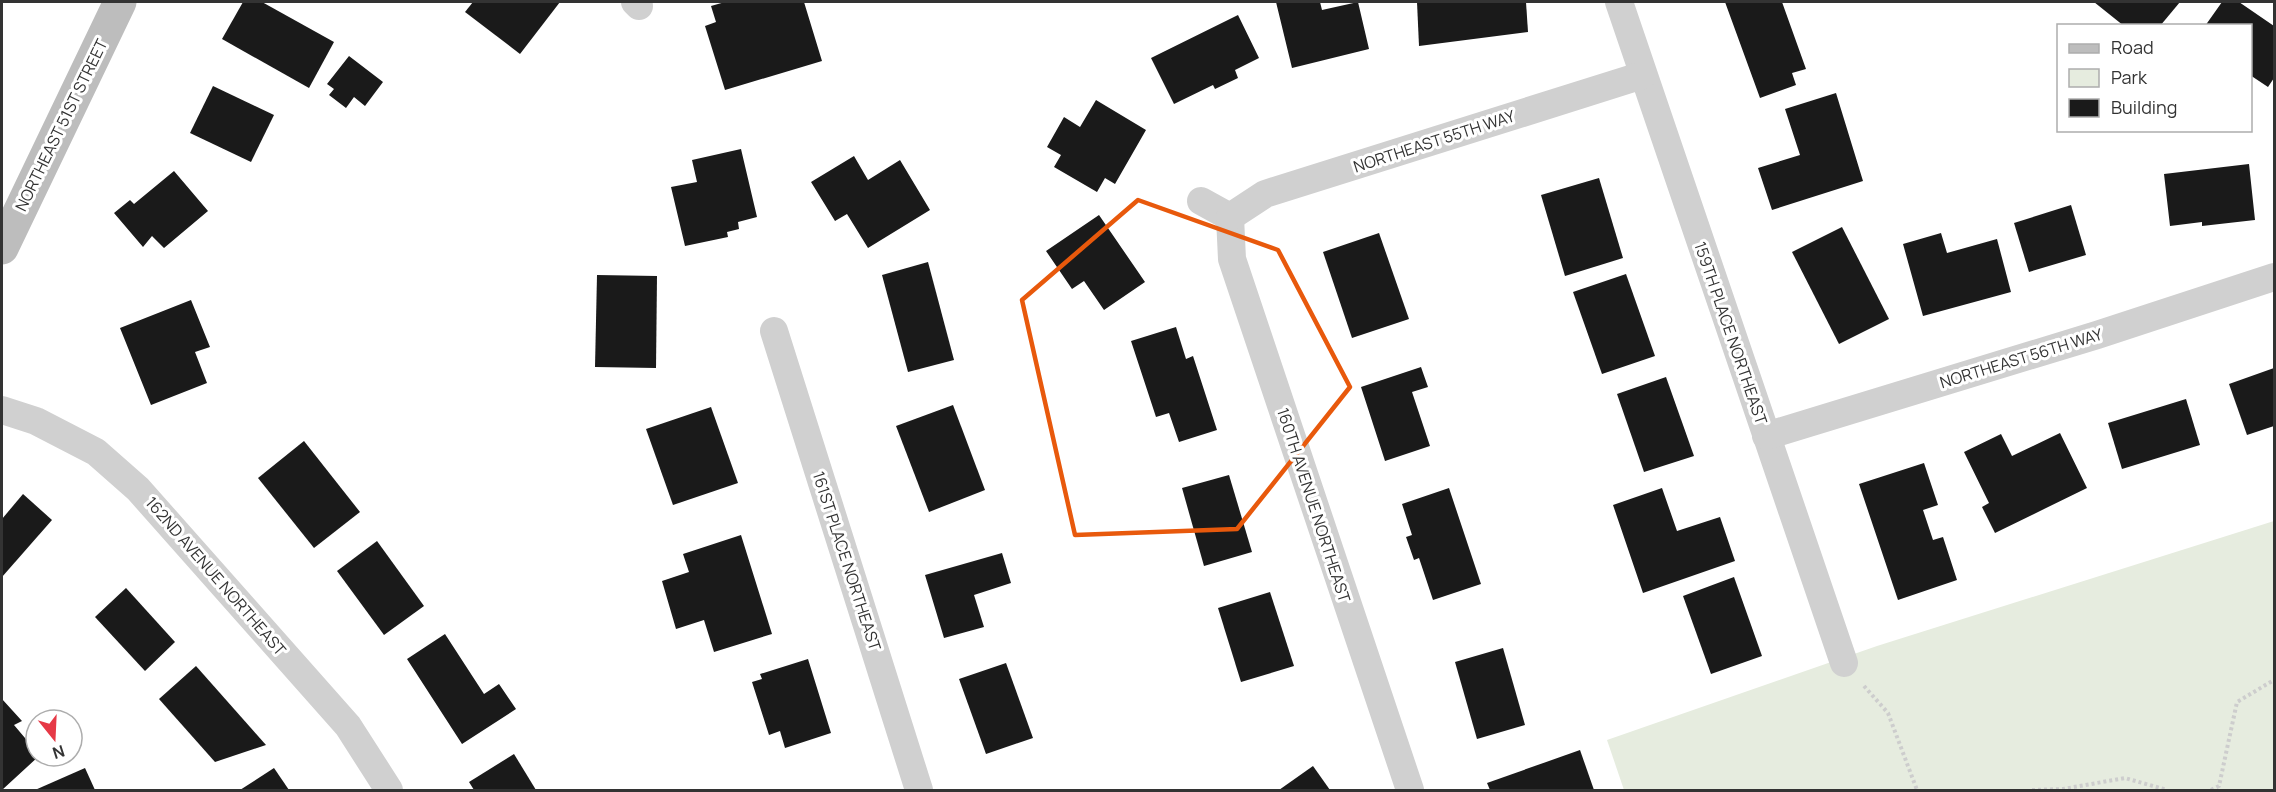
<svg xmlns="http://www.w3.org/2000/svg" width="2276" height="792" viewBox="0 0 2276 792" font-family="Manrope,sans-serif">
  <rect width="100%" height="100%" fill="#fff"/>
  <polygon fill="#e6ecdf" points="2274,521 2274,790 1624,790 1607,740 1877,646"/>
  <g fill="#1a1a1a">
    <polygon points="243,2 262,2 334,42 309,88 222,39"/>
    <polygon points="473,2 560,2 520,54 465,12"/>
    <polygon points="725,2 804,2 822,61 725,90 705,26 716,22 711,6"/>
    <polygon points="1276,2 1320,2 1322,10 1358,2 1369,49 1292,68"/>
    <polygon points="1417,2 1526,2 1528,32 1419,46"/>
    <polygon points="1725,2 1782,2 1806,69 1792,73 1796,85 1760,98"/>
    <polygon points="2094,2 2180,2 2160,26 2124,26"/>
    <polygon points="2222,2 2239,2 2274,26 2274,78 2268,87 2250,75 2250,26 2205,26"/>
    <polygon points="1238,15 1259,58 1235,70 1238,78 1215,89 1213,85 1174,104 1151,58"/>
    <polygon points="349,56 383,82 365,106 354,97 346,108 329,95 334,89 327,84"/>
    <polygon points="213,86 274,115 251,162 190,133"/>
    <polygon points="1836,93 1863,181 1772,210 1758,168 1800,155 1785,109"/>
    <polygon points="1096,100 1146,130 1115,184 1105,178 1097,192 1054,167 1061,155 1047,147 1064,117 1080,127"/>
    <polygon points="741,149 757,217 738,222 739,229 727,232 728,237 685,246 671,187 697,182 692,160"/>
    <polygon points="854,156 868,180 900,160 930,210 868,248 847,214 835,221 811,182"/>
    <polygon points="2249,164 2255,220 2202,226 2202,222 2170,226 2164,174"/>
    <polygon points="174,171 208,211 164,248 152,236 143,247 114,213 130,200 134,204"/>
    <polygon points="1599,178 1623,258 1565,276 1541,195"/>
    <polygon points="2071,205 2086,255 2029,272 2014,223"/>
    <polygon points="1099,215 1145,282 1104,310 1084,281 1072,289 1046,251"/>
    <polygon points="1842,227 1889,319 1839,344 1792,252"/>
    <polygon points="1379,233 1409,319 1352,338 1323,252"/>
    <polygon points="1941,233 1947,253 1997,239 2011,292 1923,316 1903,244"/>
    <polygon points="928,262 954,360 908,372 882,275"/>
    <polygon points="1626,274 1655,356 1602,374 1573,292"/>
    <polygon points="597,275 657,276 656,368 595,367"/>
    <polygon points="191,300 210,347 195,352 207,383 151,405 120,328"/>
    <polygon points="1176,327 1186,359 1193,356 1217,430 1179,442 1169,413 1156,417 1131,341"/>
    <polygon points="1421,367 1428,387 1412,392 1430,446 1385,461 1361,387"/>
    <polygon points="2274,368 2274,426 2247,435 2229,384"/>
    <polygon points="1666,377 1694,456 1644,472 1617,394"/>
    <polygon points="2186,399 2200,445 2122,469 2108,423"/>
    <polygon points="953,405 985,490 929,512 896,426"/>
    <polygon points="711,407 738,483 673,505 646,429"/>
    <polygon points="2060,433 2087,488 1995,533 1982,507 1989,503 1964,452 2001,434 2012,456"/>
    <polygon points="304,441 360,512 314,548 258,478"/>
    <polygon points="1924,463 1938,505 1923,510 1933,540 1943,537 1957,580 1898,600 1859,484"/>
    <polygon points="1229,475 1252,552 1204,566 1182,488"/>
    <polygon points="1449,488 1481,584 1433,600 1419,558 1414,560 1406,537 1412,535 1402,504"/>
    <polygon points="1662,488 1677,531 1720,517 1735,561 1643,593 1613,505"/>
    <polygon points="23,494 52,520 2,577 2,519"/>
    <polygon points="741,535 772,634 714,652 704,620 676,629 662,581 689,572 683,554"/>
    <polygon points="377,541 424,606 384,635 337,571"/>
    <polygon points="1002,553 1011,583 974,595 984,627 944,638 925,575"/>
    <polygon points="1734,577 1762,656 1711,674 1683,596"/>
    <polygon points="126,588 175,642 145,671 95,617"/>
    <polygon points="1270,592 1294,666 1241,682 1218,608"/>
    <polygon points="445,634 484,694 499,684 516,709 462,744 407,659"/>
    <polygon points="1503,648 1525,725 1477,739 1455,662"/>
    <polygon points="808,659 831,733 785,748 780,731 769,735 752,682 762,679 760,674"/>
    <polygon points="1006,663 1033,738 986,754 959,679"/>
    <polygon points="196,666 266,745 215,762 159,699"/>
    <polygon points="2,699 22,721 14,725 36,751 36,756 39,756 2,790"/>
    <polygon points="1580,750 1594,790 1490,790 1487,783"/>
    <polygon points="514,754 536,790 474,790 469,782"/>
    <polygon points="1313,766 1330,790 1279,790"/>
    <polygon points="85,768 95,790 35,790"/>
    <polygon points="274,768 289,790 240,790"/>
  </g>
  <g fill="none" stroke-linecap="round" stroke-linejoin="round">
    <g stroke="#cdcdcd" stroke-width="4" stroke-dasharray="3 3" stroke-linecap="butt">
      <polyline points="1864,686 1888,713 1917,790"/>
      <polyline points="2032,790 2063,789 2125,778 2167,790"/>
      <polyline points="2211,790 2219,786 2237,702 2274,680"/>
    </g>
    <g stroke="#d0d0d0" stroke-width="28">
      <polyline points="635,2 639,6"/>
      <polyline points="1619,2 1844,663"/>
      <polyline points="1201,201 1230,217"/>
      <polyline points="1230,217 1232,259 1410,790"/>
      <polyline points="1230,217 1265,194 1643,75"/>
      <polyline points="774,331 919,790"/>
      <polyline points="2,410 36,421 96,452 138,489 348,726 389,790"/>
      <polyline points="1766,436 2097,335 2274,277"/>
    </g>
    <polyline stroke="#bdbdbd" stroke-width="33" points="2,248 120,2"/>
  </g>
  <path fill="none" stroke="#e8590c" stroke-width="4.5" stroke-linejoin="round" d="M1138,200l140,50 72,137 -113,142 -162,6 -53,-235z"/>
  <g text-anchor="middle" stroke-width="6" stroke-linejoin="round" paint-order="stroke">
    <g font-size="16" fill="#333" stroke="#fff">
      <text transform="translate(61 125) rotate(-64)" y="6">NORTHEAST 51ST STREET</text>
      <text transform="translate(1434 141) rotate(-18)" y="6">NORTHEAST 55TH WAY</text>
      <text transform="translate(1731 333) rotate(71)" y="6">159TH PLACE NORTHEAST</text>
      <text transform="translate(2021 358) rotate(-17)" y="6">NORTHEAST 56TH WAY</text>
      <text transform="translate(1314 505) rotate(72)" y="6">160TH AVENUE NORTHEAST</text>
      <text transform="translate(847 561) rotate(72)" y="6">161ST PLACE NORTHEAST</text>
      <text transform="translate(216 576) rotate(49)" y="6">162ND AVENUE NORTHEAST</text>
    </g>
  </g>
  <rect width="2276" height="792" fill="none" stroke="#333333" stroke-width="6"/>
  <rect x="2057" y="24" width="195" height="108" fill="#ffffff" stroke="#adadad" stroke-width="1.5"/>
  <rect x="2069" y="44" width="30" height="9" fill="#bdbdbd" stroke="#adadad" stroke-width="1.5"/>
  <text x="2111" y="54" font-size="18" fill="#333333">Road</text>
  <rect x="2069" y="69" width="30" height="18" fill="#e6ecdf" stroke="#adadad" stroke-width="1.5"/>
  <text x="2111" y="84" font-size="18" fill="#333333">Park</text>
  <rect x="2069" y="99" width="30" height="18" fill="#1a1a1a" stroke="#adadad" stroke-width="1.5"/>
  <text x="2111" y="114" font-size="18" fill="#333333">Building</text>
  <g transform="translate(54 738) rotate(162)"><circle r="28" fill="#ffffff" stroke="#adadad" stroke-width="1.5"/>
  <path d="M0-4.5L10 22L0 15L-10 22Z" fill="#e63946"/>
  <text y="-9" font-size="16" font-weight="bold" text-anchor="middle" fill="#333333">N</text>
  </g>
</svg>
